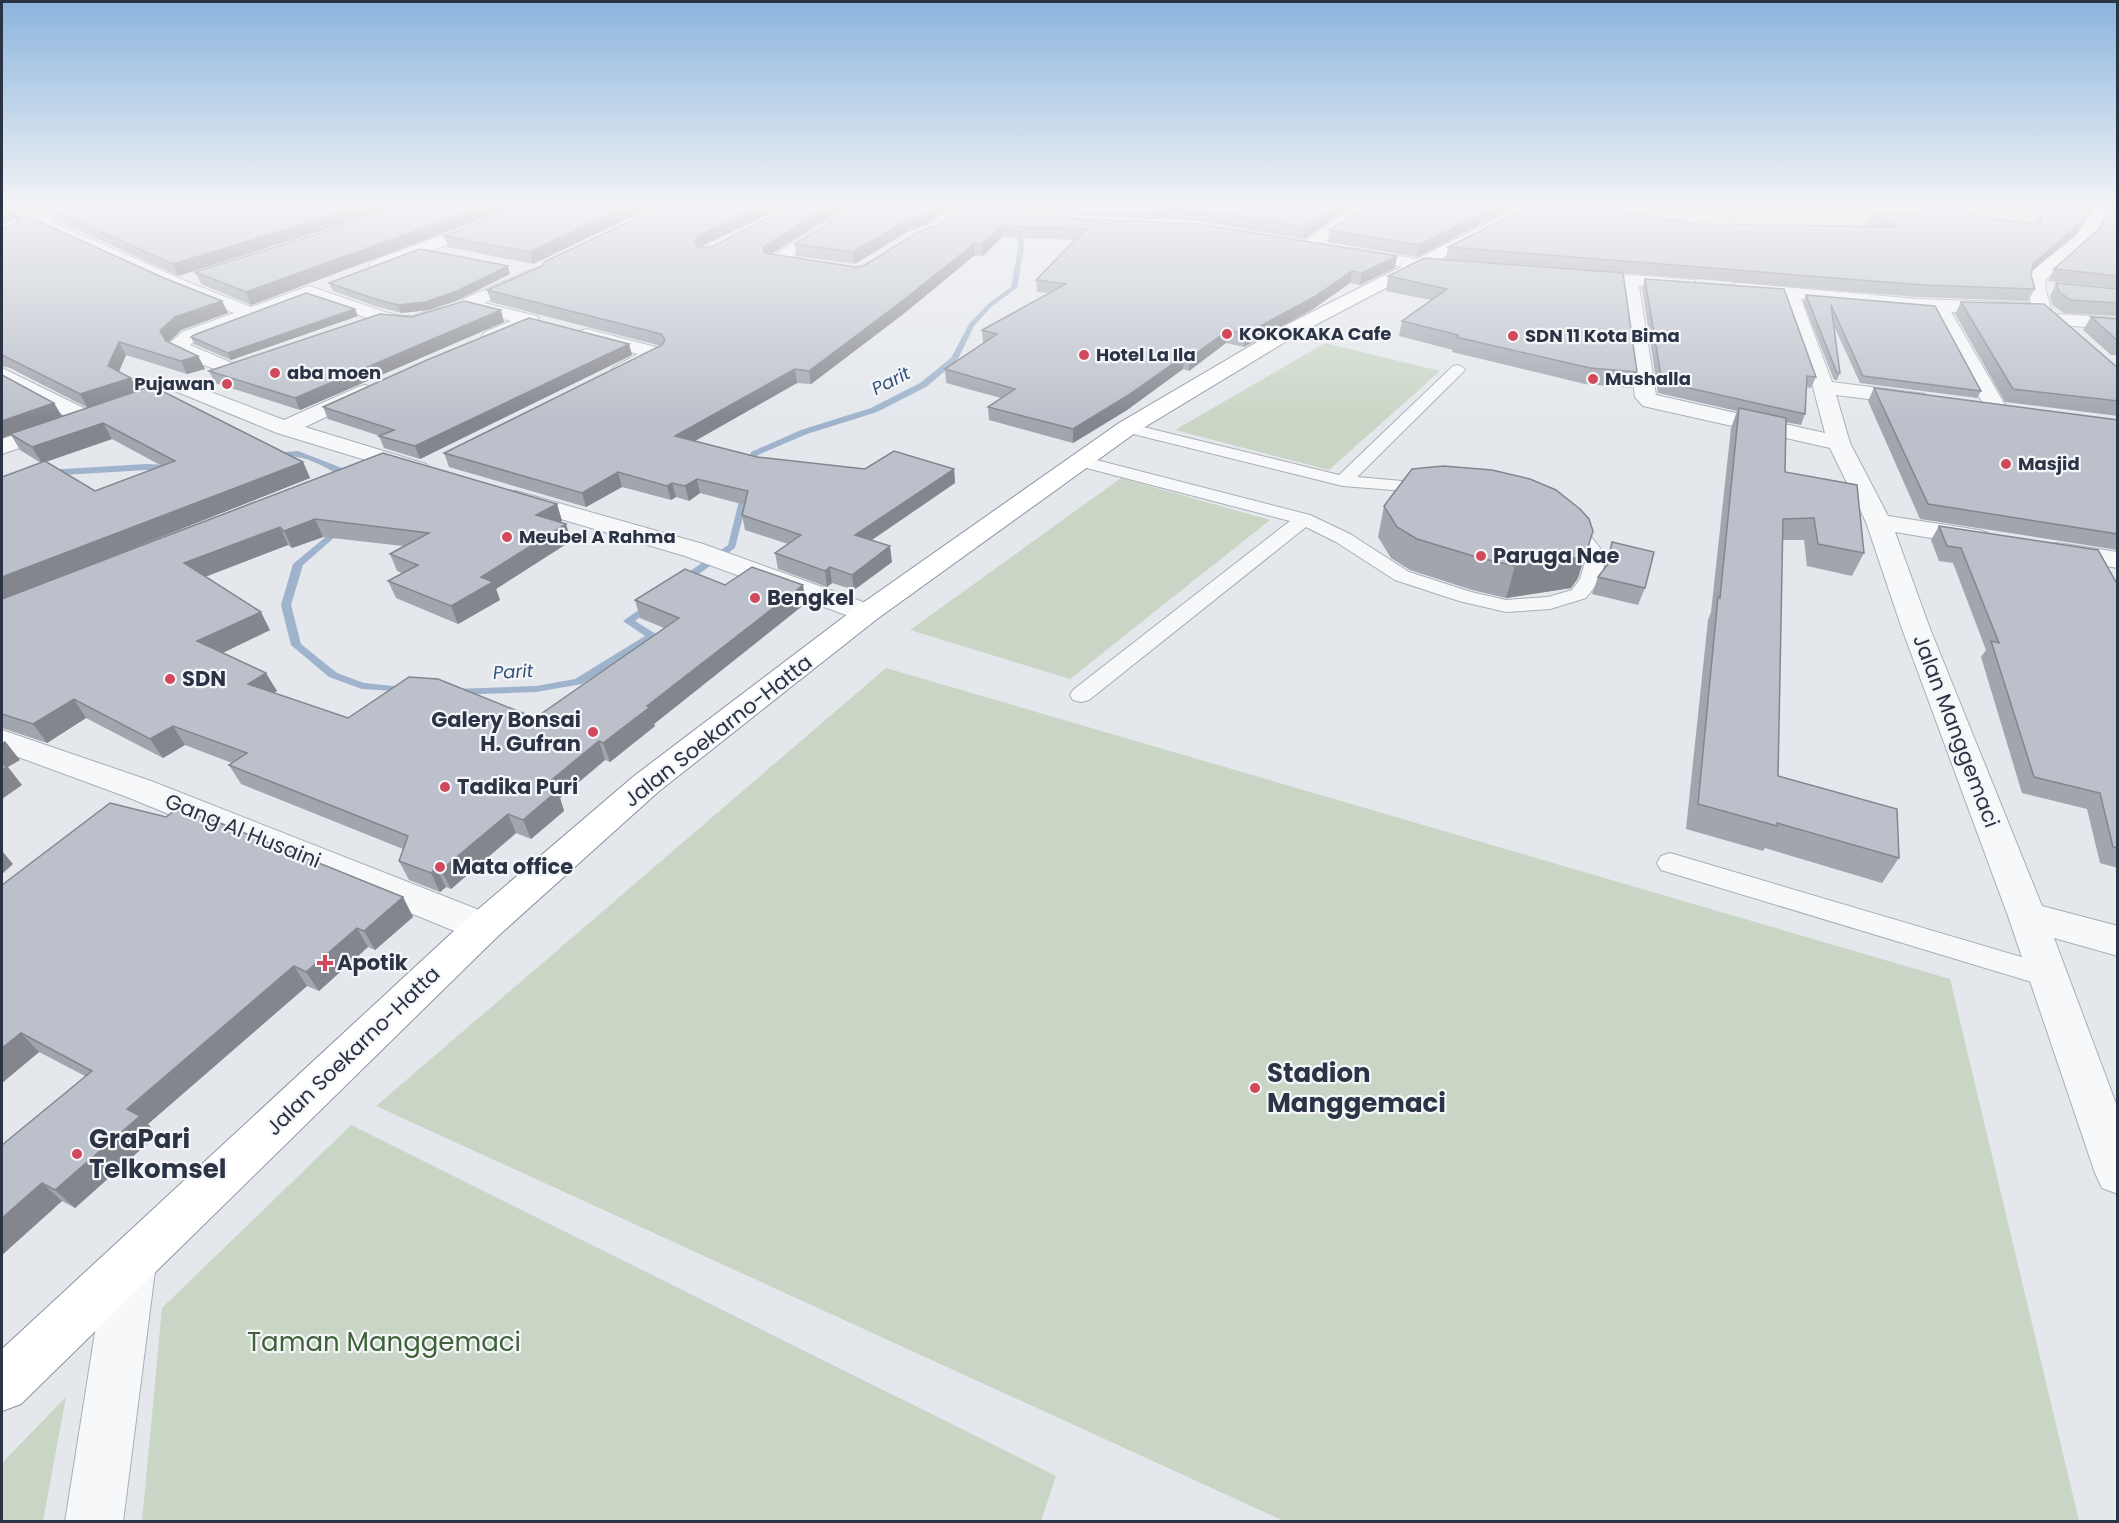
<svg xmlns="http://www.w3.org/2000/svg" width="2119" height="1523" viewBox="0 0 2119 1523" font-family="Poppins,sans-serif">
  <rect width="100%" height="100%" fill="#e4e7ec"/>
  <g fill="#c9d6c5">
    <polygon points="1707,207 2046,207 2041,223 2029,225 1908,221 1829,227 1733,229"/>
    <polygon points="1325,343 1440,371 1329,470 1175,430"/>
    <polygon points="1121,478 1270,520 1070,679 910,630"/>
    <polygon points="886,668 1950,979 2079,1521 1284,1521 376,1106"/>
    <polygon points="351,1125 1056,1476 1041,1521 142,1521 162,1308"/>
    <polygon points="66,1397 43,1521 2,1521 2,1463"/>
  </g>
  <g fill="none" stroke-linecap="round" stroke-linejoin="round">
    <g fill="#9fb4cc" fill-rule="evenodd">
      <polygon points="1020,207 1026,207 1023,226 1024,249 1017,288 992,306 974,326 957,361 926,387 877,412 807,434 758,455 754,472 747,474 746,472 751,452 801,430 871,408 920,383 951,358 969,324 988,304 1011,287 1018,249 1017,226"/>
      <path d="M298,451l44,17 13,12 -7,2c-12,-10 -36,-23 -51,-25 -10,-2 -20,4 -28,-1l4,-3z"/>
      <polygon points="146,464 173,465 177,468 173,471 146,470 47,476 43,473 47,470"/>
      <polygon points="746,486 750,489 735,548 685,584 677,584 677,580 728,545 742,489"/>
      <polygon points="341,524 346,527 344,529 303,565 291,605 301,644 337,673 364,683 413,688 415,690 413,692 362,689 329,677 291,645 281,605 293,564"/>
      <polygon points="650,602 654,603 654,607 635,621 656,634 657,636 656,638 582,684 536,692 454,695 448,692 454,689 536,686 575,679 645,636 623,621"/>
    </g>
    <defs>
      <g id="service">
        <polygon points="1458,365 1465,369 1463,372 1357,477 1436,484 1439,488 1436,492 1430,493 1343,486 1121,431 1119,428 1127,423 1339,475 1453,366"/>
        <polygon points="1081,456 1310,515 1350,534 1409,572 1471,592 1506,600 1548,597 1572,590 1580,579 1585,562 1581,549 1556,523 1558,519 1572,519 1586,530 1600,548 1605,562 1600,580 1586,598 1550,609 1506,612 1459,601 1395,580 1336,542 1306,527 1089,700 1081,702 1073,700 1070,695 1073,690 1290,521 1075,465 1073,461 1075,457"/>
        <polygon points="1670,853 2048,965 2058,968 2063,976 2058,984 2048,987 1661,870 1657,863 1661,856"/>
      </g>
      <g id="minor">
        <polygon points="519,207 542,207 539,210 384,269 372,269 369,265 372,261"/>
        <polygon points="851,207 870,207 780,264 768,264 766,260"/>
        <polygon points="1027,207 1043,207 1049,221 1047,224 1035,224"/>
        <polygon points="1355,207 1374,207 1313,249 1301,249 1299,246 1301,243"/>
        <path d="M2091,207h16c-6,35 -37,50 -61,72l-1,8 6,22 -2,4 -98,-1 57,98 -3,5 -8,2 -8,-2 -56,-104 -132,-12 31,83 85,11 8,1 3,5 -3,5 -8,1 -81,-10 14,48 38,73 91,14 9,3 4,5 -4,5 -9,3 -84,-14 34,94 113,280 76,20v30l-64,-18 64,171v85l-16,-6 -7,-15 -87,-257 -107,-290 -35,-104 -36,-74 -187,-42 -8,-9 -14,-113 -40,-3 -6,-1 -3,-4 3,-4 6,-1 113,9 3,4 -3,4 -6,1 -49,-3 17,109 169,38 -12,-46 -31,-90 -49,-5 -3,-4 3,-4 6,-1 178,16 114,4 -4,-16 1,-10c20,-27 56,-33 63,-70z"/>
        <polygon points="37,215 183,280 251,307 309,286 388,313 403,316 413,316 461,300 530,270 536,271 539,275 536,279 484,303 537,316 539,320 537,324 492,342 485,340 482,336 485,332 511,321 468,310 422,325 403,328 375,321 309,297 196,340 190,345 237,365 240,369 237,373 230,375 180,356 173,352 169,344 182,332 234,313 171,288 31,223 29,220"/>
        <polygon points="1351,248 1417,259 1455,262 1461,263 1464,267 1461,271 1455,272 1417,269 1345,257 1343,253 1345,249"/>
        <polygon points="2058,314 2118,318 2118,330 2051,324 2049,320 2051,316"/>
        <polygon points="587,329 663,349 666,353 663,357 628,375 614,375 611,371 614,367 638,354 580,339 577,335 580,331"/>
        <polygon points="2,368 94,413 97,418 94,423 86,425 78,423 2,382"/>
        <polygon points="182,381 284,420 358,387 365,385 372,387 376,391 372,395 305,427 426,464 430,469 426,474 418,476 277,433 175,391 172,387 175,383"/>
        <polygon points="56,421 64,423 67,428 64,433 2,454 2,439"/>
        <polygon points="516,491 703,544 877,607 881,613 877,619 867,621 857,619 685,556 507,503 504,498 507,493"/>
        <polygon points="2057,543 2118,552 2118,568 2048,557 2044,551 2048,545"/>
        <polygon points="2,730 151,781 497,917 502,927 497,937 483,942 469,937 127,797 2,751"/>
        <polygon points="131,1239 148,1246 156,1263 123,1522 65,1522 106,1263 114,1246"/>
      </g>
      <polygon id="secondary" points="65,207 90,207 87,210 2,235 2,225"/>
      <polygon id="trunk" points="1520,207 1540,207 1300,333 1135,433 877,619 658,792 497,937 21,1404 2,1411 2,1349 469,917 634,776 857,607 1119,423 1286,325"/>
    </defs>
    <use href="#service" stroke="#a9aeb7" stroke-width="2"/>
    <use href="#minor" stroke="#a9aeb7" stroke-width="2"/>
    <use href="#secondary" stroke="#a9aeb7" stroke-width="2"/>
    <use href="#trunk" stroke="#8b94a3" stroke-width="2"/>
    <use href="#service" fill="#f7f8fa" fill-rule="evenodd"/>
    <use href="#minor" fill="#f7f8fa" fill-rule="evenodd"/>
    <use href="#secondary" fill="#fff" fill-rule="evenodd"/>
    <use href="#trunk" fill="#fff" fill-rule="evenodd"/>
  </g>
  <g fill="#a1a5ae" fill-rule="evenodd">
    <polygon points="35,207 57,207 47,210"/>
    <polygon points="62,207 397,207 178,276 58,221 52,210"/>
    <polygon points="405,207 513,207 251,305 201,284 195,272"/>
    <polygon points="521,207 652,207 533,264 448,247 444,236"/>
    <polygon points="660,207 783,207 700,247 712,247 789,207 847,207 771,254 856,267 863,266 920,231 1037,217 1397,256 1395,268 1360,285 1350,283 1313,309 1244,347 1226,343 1189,371 1183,369 1127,410 1073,443 989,420 988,407 1001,398 946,383 945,369 983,343 982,330 1049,293 1037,292 1036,280 1075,240 1002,237 983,256 975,255 902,315 811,384 797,383 695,441 757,457 865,469 954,469 955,483 872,540 892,562 854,590 832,583 827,587 778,569 775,553 788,544 745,530 742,515 745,505 700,493 689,501 676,497 671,500 622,487 586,507 449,467 444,453 661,346 491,302 487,290 542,266"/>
    <polygon points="854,207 952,207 926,225 907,232 855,264 796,256 795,244"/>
    <polygon points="1011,207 1351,207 1304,239 1198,221 1037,214"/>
    <polygon points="1364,207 1515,207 1417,257 1328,242 1329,230"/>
    <polygon points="2036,207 2092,207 2077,233 2032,271 2031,275 2035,289 2028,301 1917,297 1623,273 1637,372 1632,388 1585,384 1452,352 1453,350 1399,336 1402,321 1431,300 1386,291 1388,276 1446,259 1448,247 1697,224 1868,226 1866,225 1870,214 1977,217 2036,225"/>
    <polygon points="2109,207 2118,207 2118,288 2048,281 2054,269 2099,229 2106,218"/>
    <polygon points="2,228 164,278 222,301 228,313 181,330 168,342 198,356 205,369 187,374 126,355 119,372 131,378 138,391 88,408 10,368 2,366"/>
    <polygon points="510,274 460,299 429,310 401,313 375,306 333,291 329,283"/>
    <polygon points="1645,279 1816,377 1811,388 1806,387 1805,414 1801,425 1785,422 1785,472 1864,553 1852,576 1807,566 1804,540 1782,540 1778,776 1899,858 1882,883 1765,848 1763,851 1686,829 1708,620 1711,612 1731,428 1737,411 1658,393 1642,288"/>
    <polygon points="2056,283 2118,289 2118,316 2064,313 2052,305 2050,296"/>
    <polygon points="1806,295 1935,306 1981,391 1977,398 1860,383 1833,324 1840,373 1837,380 1834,380 1803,302"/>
    <polygon points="1961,302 2118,368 2118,416 2005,402 1955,314"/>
    <polygon points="358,316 231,360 194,344 191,337"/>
    <polygon points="412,317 504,322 300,410 215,383 209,371"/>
    <polygon points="2091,317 2118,319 2118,355 2111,355 2083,330"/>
    <polygon points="629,344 632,355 420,459 384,448 379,436 380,436 328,419 323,407"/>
    <path d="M2,375l52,28 8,13 90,-30 151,76 7,16 -211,83 284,-108 174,51 5,17 -2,1 6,2 5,17 -75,48 4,11 -42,24 -62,-26 -8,-17 14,-8 -5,-2 -7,-17 13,-8 -80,-9 -31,11 -4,-3 -83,32 65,53 -48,23 55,38 -3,2 74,25h187l129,-90 -24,-10 -5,-18 90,-15 81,18 -152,121 1,2 -45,36 -5,-2 -45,38 4,13 -33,28 -15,-6 -65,56 -5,-2 -6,5 -31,-12 -10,-19 4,-12 -162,-65 -12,-19 3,-2 -47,-18 -22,13 -77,-40 -39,25 -45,-15v-251l39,-14 -21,-13 -9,-15 -9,3zM112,439l50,27 -67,25 -49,-29z"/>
    <polygon points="1874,388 2118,420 2118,550 1920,519 1868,401"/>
    <polygon points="1384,506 1578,578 1571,588 1506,598 1472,590 1410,570 1391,558 1378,537"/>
    <polygon points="1939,526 2118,582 2118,868 2100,863 2087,809 2022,793 1981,657 1986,650 1953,563 1939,561 1931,540"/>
    <polygon points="1612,542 1645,588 1638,605 1592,594 1598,577 1604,569 1606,559"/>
    <polygon points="2,885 403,897 413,917 375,950 368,947 319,991 307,986 148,1124 157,1135 75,1208 62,1201 2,1255 85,1076 39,1052 2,1083"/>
  </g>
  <g fill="#83868d">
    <polygon points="14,207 20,218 2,223 2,210"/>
    <polygon points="45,207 57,207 47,210"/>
    <polygon points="358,207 397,207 178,276 173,264"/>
    <polygon points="481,207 513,207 251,305 246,292"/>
    <polygon points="626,207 652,207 533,264 529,252"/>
    <polygon points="759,207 783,207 700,247 697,252 695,241 698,236"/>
    <polygon points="828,207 847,207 765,258 763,247"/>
    <polygon points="936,207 952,207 926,225 907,232 855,264 853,252 906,221"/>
    <polygon points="1336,207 1351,207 1304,239 1305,227"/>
    <polygon points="1496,207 1515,207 1417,257 1419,245"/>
    <polygon points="2092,207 2077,233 2027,275 2033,264"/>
    <polygon points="1001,226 1002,237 983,256 982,244"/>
    <polygon points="974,244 975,255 902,315 811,384 809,371"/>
    <polygon points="1397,256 1395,268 1360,285 1362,273"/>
    <polygon points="508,266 510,274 460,299 429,310 401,313 398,305"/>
    <polygon points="1352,271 1350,283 1313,309 1244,347 1245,334"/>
    <polygon points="222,301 228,313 181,330 167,344 160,331 175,317"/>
    <polygon points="355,309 358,316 231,360 228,353"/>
    <polygon points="501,310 504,322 300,410 295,398"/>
    <polygon points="1228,330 1226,343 1189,371 1190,358"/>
    <polygon points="119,342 126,355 115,380 108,366"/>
    <polygon points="629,344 632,355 420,459 415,446"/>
    <polygon points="198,356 205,369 187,374 181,361"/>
    <polygon points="1184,356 1183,369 1127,410 1073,443 1073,429"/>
    <polygon points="795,369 797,383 679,450 675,436"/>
    <polygon points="131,378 138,391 88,408 80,394"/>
    <polygon points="54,403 62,417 2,438 2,421"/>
    <polygon points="103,423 112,439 42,463 32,447"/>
    <polygon points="303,462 310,478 2,600 2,577"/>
    <polygon points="954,469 955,483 857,550 855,535"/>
    <polygon points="618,472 622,487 586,507 582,493"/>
    <polygon points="697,479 700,493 689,501 685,486"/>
    <polygon points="672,483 676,497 671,500 667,486"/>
    <polygon points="557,504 562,521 542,533 536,515"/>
    <polygon points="315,519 323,537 292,548 284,531"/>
    <polygon points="566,524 571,541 496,589 500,600 458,624 451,606 481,577"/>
    <polygon points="280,527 288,545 194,581 184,563"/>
    <polygon points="890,546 892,562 854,590 852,575"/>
    <polygon points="1588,547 1578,578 1571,588 1506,598 1515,566"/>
    <polygon points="830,567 832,583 827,587 825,571"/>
    <polygon points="803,585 806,603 654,724 655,726 610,762 603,743 647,706"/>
    <polygon points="261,612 270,630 208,660 197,641"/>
    <polygon points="266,673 277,691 258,702 248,684"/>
    <polygon points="74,699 86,718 47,743 33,724"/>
    <polygon points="173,726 185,745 163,758 150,739"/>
    <polygon points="5,741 20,760 8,767 22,785 2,799 2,743"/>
    <polygon points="599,741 605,760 560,798 564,811 531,839 523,820 544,786"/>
    <polygon points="508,814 516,833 451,889 441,870"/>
    <polygon points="2,851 13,864 2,874"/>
    <polygon points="436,868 446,887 440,892 431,873"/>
    <polygon points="403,897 413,917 375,950 364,931"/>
    <polygon points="357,928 368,947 319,991 306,972"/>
    <polygon points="294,966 307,986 148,1124 157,1135 75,1208 55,1190 127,1109"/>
    <polygon points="21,1033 39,1052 2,1083 2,1048"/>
    <polygon points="42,1183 62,1201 2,1255 2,1218"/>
  </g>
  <g fill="#bbc0ca" stroke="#83868d" stroke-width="1.5">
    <polygon points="2,207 13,207 2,210"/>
    <polygon points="62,207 358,207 173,264 52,210"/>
    <polygon points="405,207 481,207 246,292 195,272"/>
    <polygon points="521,207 626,207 529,252 444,236"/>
    <polygon points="660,207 759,207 698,236 695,241 697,247 712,247 789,207 828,207 763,247 764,253 856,267 863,266 920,231 940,224 962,207 1001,207 1037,217 1199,224 1397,256 1362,273 1352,271 1314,297 1245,334 1228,330 1190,358 1184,356 1127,396 1073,429 988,407 1015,389 945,369 997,334 982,330 1066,284 1036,280 1086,229 1001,226 982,244 974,244 901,302 809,371 795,369 675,436 757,457 865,469 894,451 954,469 855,535 890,546 852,575 830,567 825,571 775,553 801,535 742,515 748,491 697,479 685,486 672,483 667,486 618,472 582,493 444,453 662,345 665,340 661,334 487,290 542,266 544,262"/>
    <polygon points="854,207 936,207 925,214 906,221 853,252 795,244"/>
    <polygon points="1134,207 1336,207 1305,227 1199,210"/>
    <polygon points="1364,207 1496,207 1419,245 1329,230"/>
    <polygon points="1527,207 1595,207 1697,224 1896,227 1870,214 1966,211 1977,217 2041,225 2041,207 2092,207 2083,221 2033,264 2031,275 2035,289 1923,285 1448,247"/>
    <polygon points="2112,207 2118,207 2118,276 2054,269 2099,229"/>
    <polygon points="29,217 164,278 222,301 175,317 160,331 166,341 198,356 181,361 119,342 108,366 131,378 80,394 2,355 2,228 15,224 18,220"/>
    <polygon points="420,249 508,266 457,291 426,302 398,305 372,298 329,283"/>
    <polygon points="1424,258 1623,273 1637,372 1590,368 1456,337 1458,335 1402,321 1447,289 1388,276"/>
    <polygon points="1645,279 1784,289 1816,377 1807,376 1805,414 1662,382"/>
    <polygon points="2056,283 2118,289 2118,303 2071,300 2059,292"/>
    <polygon points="306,293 355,309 228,353 191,337 194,335"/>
    <polygon points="1806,295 1935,306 1981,391 1863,376 1831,305 1840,373 1837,373"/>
    <polygon points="464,301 501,310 295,398 209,371 380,314 412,317"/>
    <polygon points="1961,302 2044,304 2118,368 2118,401 2013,389"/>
    <polygon points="2091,317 2118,319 2118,341"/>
    <polygon points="529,318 629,344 415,446 379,436 394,430 323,407 427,360"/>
    <polygon points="2,375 54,403 2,421"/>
    <polygon points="152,386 303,462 2,577 2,477 45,461 95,491 175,461 103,423 32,447 10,434"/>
    <polygon points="1874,388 2118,420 2118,534 1928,504"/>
    <polygon points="1739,408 1786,418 1785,472 1857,485 1864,553 1818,544 1814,518 1783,519 1778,776 1897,809 1899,858 1777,823 1777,826 1698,804 1718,597 1720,598"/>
    <polygon points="383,453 557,504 536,515 566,524 481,577 493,582 451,606 388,581 418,565 390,554 429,533 315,519 284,531 280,527 184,563 261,612 197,641 266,673 248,684 348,718 409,677 438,679 535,718 679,618 635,600 685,569 725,585 752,567 803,585 647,706 650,707 603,743 599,741 544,786 557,791 523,820 508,814 441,870 436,868 431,873 399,861 408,836 229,765 247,753 173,726 150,739 74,699 33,724 2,714 2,599"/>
    <polygon points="1443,466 1492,470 1530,479 1556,490 1580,509 1589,519 1593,531 1588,547 1581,557 1515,566 1480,558 1417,539 1397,527 1384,506 1412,469"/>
    <polygon points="1939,526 2098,550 2116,582 2118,582 2118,848 2113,847 2100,793 2034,777 1991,641 1999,643 1961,548 1947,546"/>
    <polygon points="1612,542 1654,552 1645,588 1598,577 1608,564"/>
    <polygon points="2,765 7,766 2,770"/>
    <polygon points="110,803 166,817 175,810 210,819 403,897 364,931 357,928 306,972 294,966 127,1109 140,1116 55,1190 42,1183 2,1218 2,1145 92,1071 21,1033 2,1048 2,885"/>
  </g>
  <linearGradient id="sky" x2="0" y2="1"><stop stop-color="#8bb4dd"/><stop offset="0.49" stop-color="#f3f4f6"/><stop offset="1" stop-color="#f3f4f6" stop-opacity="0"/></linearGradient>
  <rect width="2119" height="420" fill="url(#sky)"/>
  <g fill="#d1495b" stroke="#f4f6f9" stroke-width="2">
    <circle cx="1227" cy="334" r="6"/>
    <circle cx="1513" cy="336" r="6"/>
    <circle cx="1084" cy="355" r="6"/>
    <circle cx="275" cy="373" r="6"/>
    <circle cx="1593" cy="379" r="6"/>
    <circle cx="227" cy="384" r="6"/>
    <circle cx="2006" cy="464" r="6"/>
    <circle cx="507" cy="537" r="6"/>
    <circle cx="1481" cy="556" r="6"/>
    <circle cx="755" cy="598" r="6"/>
    <circle cx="170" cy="679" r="6"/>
    <circle cx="593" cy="732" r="6"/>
    <circle cx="445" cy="787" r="6"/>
    <circle cx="440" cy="867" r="6"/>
    <path d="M322 954h6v6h6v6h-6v6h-6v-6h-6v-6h6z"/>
    <circle cx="1255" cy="1088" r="6"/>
    <circle cx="77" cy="1154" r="6"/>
  </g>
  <g text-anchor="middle" stroke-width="4.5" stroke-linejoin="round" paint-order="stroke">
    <g font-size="18" font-weight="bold" fill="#2b3445" stroke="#f4f6f9" text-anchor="start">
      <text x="1239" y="340">KOKOKAKA Cafe</text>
      <text x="1525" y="342">SDN 11 Kota Bima</text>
      <text x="1096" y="361">Hotel La Ila</text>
      <text x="287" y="379">aba moen</text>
      <text x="1605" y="385">Mushalla</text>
      <text x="215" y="390" text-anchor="end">Pujawan</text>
      <text x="2018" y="470">Masjid</text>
      <text x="519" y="543">Meubel A Rahma</text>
    </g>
    <g font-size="18" font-style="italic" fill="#34527a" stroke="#f4f6f9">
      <text transform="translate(891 381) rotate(-27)" y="6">Parit</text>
      <text transform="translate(513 672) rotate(-3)" y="6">Parit</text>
    </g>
    <g font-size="21" font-weight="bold" fill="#2b3445" stroke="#f4f6f9" text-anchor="start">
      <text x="1493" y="563">Paruga Nae</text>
      <text x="767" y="605">Bengkel</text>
      <text x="182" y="686">SDN</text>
      <text x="581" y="727" text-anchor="end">Galery Bonsai<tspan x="581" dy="24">H. Gufran</tspan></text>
      <text x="457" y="794">Tadika Puri</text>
      <text x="452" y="874">Mata office</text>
      <text x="337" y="970">Apotik</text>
    </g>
    <g font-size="21" fill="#2b3445" stroke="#f4f6f9">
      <text transform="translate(718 731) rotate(-38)" y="7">Jalan Soekarno-Hatta</text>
      <text transform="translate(1956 731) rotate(69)" y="7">Jalan Manggemaci</text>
      <text transform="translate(243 831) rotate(22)" y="7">Gang Al Husaini</text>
      <text transform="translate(353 1051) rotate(-44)" y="7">Jalan Soekarno-Hatta</text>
    </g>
    <g font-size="26" font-weight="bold" fill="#2b3445" stroke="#f4f6f9" text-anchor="start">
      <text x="1267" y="1082">Stadion<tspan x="1267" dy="30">Manggemaci</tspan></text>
      <text x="89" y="1148">GraPari<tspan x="89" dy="30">Telkomsel</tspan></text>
    </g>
    <g font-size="26" fill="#3f6138" stroke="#f4f6f9">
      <text x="384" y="1351">Taman Manggemaci</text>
    </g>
  </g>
  <rect width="2119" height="1523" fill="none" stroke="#2b3445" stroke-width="6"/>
</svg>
